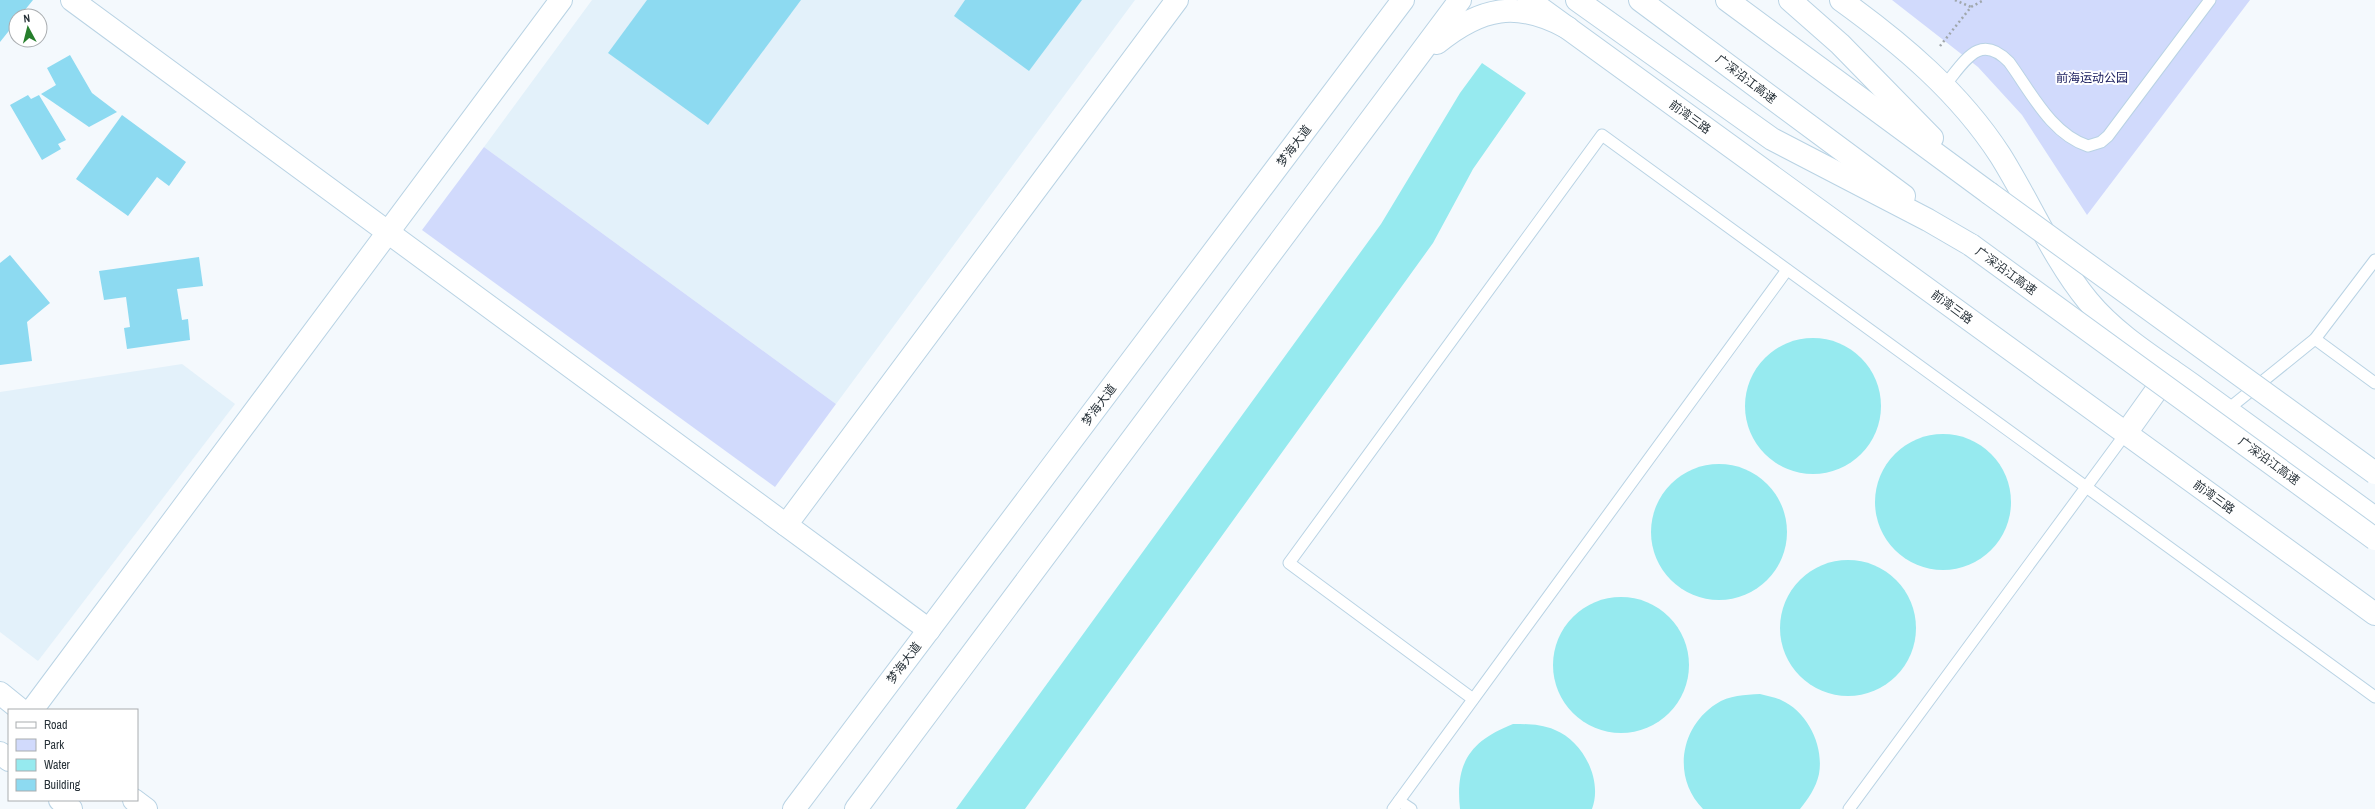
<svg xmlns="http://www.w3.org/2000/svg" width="2375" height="809" viewBox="0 0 2375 809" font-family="'Archivo Narrow','Noto Sans SC',sans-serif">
  <rect width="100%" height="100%" fill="#f4f9fd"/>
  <g fill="#e3f1fa">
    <polygon points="592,0 1135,0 836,404 484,147"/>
    <polygon points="182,364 235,404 38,661 0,632 0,392"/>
  </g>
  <g fill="#d1dafc">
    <polygon points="1892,0 2250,0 2087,215 2022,115 1978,67"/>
    <polygon points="484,147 836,404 775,487 422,230"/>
  </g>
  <g fill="#96eaef">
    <polygon points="1482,63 1526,93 1473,169 1433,243 1025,809 956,809 1381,224 1460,93"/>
    <circle cx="1813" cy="406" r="68"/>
    <circle cx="1943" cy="502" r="68"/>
    <circle cx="1719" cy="532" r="68"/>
    <circle cx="1848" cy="628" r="68"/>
    <circle cx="1621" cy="665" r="68"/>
    <path d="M1760,694c7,2 14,3 21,6 27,12 43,46 38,74 -3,14 -11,25 -19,35h-97c-31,-31 -23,-82 13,-105 13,-9 29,-9 44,-10z"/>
    <path d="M1513,724c15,0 28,0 42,6 28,11 48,50 37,79h-132c-5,-46 10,-68 53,-85z"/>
  </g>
  <g fill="#8ddaf1">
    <polygon points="0,0 33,0 20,16 16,16 16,22 0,42"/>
    <polygon points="647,0 801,0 708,125 608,53"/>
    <polygon points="965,0 1082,0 1029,71 954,16"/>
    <polygon points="70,55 92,93 117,112 89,127 41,94 56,85 47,68"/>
    <polygon points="28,95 31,99 39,95 66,140 58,144 61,149 42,160 10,105"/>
    <polygon points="122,115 186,162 169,186 157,177 128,216 76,179"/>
    <polygon points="10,255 50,303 27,322 32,361 0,365 0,263"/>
    <polygon points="199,257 203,286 177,289 182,320 188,319 190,340 127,349 124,328 130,327 126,297 104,300 99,271"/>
  </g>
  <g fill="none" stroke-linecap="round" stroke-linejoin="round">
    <defs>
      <g id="lane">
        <path d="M1944,86c20,-23 35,-55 65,-24 22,30 42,72 79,84l13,-4 7,-6 102,-136"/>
        <polyline points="2315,339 2375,383"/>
        <polyline points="2227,410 2315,339 2375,260"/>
        <polyline points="1473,699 1289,563 1602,135 2375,697"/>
        <polyline points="1399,801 1411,809"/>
        <polyline points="1393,809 1787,270"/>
        <polyline points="1849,809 2126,433"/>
      </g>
      <g id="street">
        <polyline points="72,0 929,630"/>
        <polyline points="786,525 1177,0"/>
        <polyline points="32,710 561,0"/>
      </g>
      <g id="secondary">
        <polyline points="1529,0 2375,614"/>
        <path d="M1841,0c61,44 118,92 159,155 29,46 54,105 88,146 28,34 68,58 103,83 61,45 123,89 184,134"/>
        <polyline points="2126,433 2171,370"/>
        <polyline points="0,693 21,710"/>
        <polyline points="0,753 9,760"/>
        <polyline points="60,800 71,809"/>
        <polyline points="134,800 146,809"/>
      </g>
      <g id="primary">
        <path d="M1437,43c44,-36 80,-43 131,-15"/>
        <polyline points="794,809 1403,0"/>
        <polyline points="856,809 1460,0"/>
      </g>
      <g id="highway">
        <polyline points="1577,0 1772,139 1928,220 1971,245"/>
        <polyline points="1640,0 1904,196"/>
        <polyline points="1727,0 1989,193"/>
        <polyline points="1790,0 1840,44 1932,138"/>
      </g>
    </defs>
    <use href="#lane" stroke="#b9d3e4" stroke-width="13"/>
    <use href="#street" stroke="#b9d3e4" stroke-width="24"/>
    <use href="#secondary" stroke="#b9d3e4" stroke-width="24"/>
    <use href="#primary" stroke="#b9d3e4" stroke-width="24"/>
    <use href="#highway" stroke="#b9d3e4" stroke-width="24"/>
    <g stroke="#a0a7ac" stroke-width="2.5" stroke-dasharray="2 3" stroke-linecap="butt">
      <polyline points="1955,0 1971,7"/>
      <polyline points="1940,46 1971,7 1984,0"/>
    </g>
    <use href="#lane" stroke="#fff" stroke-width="11"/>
    <use href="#street" stroke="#fff" stroke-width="22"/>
    <use href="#secondary" stroke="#fff" stroke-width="22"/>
    <use href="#primary" stroke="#fff" stroke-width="22"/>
    <use href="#highway" stroke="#fff" stroke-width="22"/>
    <defs>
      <g id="highway-bridge">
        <polyline points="1989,193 2375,473"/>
        <polyline points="1971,245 2375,539"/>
      </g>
    </defs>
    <use href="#highway-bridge" stroke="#b9d3e4" stroke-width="24" stroke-linecap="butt"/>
    <use href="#highway-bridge" stroke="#fff" stroke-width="22"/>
  </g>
  <g text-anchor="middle" stroke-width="4" stroke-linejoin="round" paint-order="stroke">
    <g font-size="12" fill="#1c2060" stroke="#fff">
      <text x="2092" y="82">前海运动公园</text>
    </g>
    <g font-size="12" fill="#283239" stroke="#fff">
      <text transform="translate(1746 79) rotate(37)" y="4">广深沿江高速</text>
      <text transform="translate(1690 117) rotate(36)" y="4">前湾三路</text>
      <text transform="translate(1294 146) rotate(-53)" y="4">梦海大道</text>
      <text transform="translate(2006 271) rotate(36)" y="4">广深沿江高速</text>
      <text transform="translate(1952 307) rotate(36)" y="4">前湾三路</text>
      <text transform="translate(1099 405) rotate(-53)" y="4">梦海大道</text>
      <text transform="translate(2269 461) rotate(36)" y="4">广深沿江高速</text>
      <text transform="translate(2214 497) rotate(36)" y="4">前湾三路</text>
      <text transform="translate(904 663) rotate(-53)" y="4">梦海大道</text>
    </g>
  </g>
  <rect x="8" y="709" width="130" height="92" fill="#ffffff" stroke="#a9adb0"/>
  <rect x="16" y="722" width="20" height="6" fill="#ffffff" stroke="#a9adb0"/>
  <text x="44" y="729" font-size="12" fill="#283239">Road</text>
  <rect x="16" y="739" width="20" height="12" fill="#d1dafc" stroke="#a9adb0"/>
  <text x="44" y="749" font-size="12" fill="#283239">Park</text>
  <rect x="16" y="759" width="20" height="12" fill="#96eaef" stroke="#a9adb0"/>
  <text x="44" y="769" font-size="12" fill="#283239">Water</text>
  <rect x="16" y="779" width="20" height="12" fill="#8ddaf1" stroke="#a9adb0"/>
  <text x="44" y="789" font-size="12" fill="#283239">Building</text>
  <g transform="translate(28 28) rotate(353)"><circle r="19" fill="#ffffff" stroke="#a9adb0"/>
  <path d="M0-3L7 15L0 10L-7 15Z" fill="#267e2c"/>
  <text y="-6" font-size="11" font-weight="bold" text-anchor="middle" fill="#283239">N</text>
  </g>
</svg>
